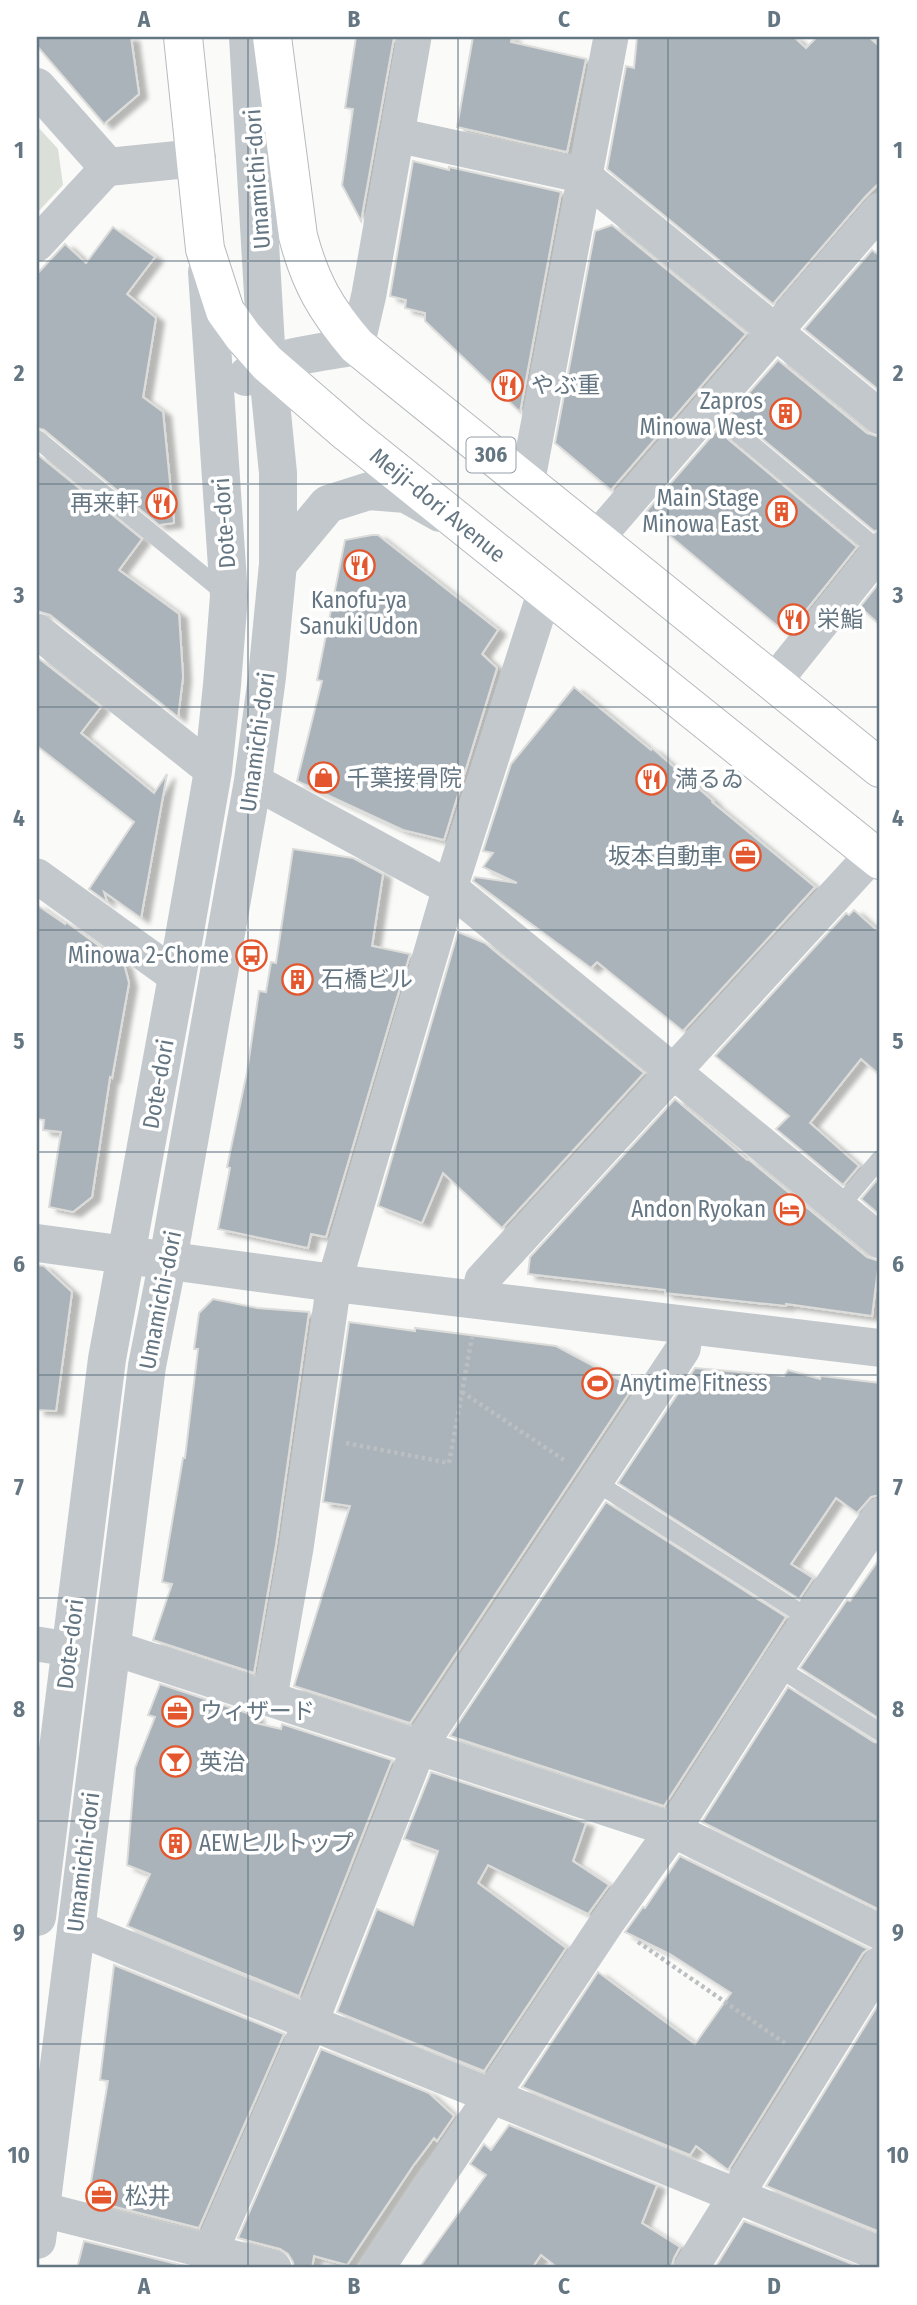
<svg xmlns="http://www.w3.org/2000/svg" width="917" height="2305" viewBox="0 0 917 2305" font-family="'Fira Sans Condensed','Noto Sans JP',sans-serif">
  <defs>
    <filter id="shadow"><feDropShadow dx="8" dy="4.5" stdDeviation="2" flood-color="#0004"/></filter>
  </defs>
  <rect width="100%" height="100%" fill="#fafaf8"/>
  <polygon fill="#dadfd7" points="37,126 58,149 63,185 37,213"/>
  <g fill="#aab3b9" stroke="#dcdcda" stroke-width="2" filter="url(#shadow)">
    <polygon points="37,37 131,37 139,94 104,124 37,46"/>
    <polygon points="356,37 394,37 361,221 342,185 353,109 345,108"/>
    <polygon points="473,37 512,37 511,42 586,59 567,152 457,127"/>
    <polygon points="637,37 794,37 806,48 817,37 869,37 880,47 880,182 865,197 773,304 607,169 626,66 634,68"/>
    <polygon points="413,161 449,170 449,167 561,192 520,412 425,321 425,313 405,308 406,300 390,296"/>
    <polygon points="612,225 746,334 611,490 555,443 595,231"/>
    <polygon points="113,227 155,257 127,294 156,318 143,397 163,412 174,523 159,525 44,430 37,428 37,274 65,244 86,263"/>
    <polygon points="872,250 880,256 880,391 804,329"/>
    <polygon points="778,360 867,433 880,437 880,530 874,531 731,413"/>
    <polygon points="717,430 857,547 787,634 644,514"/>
    <polygon points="37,454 142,539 119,570 179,614 183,677 178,717 50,615 37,611"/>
    <polygon points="372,535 378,535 498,630 482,654 497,668 444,840 403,830 297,781 322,681 317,680 345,540"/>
    <polygon points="880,582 880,625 860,607"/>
    <polygon points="37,657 101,707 81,733 154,793 167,774 141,918 104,892 107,902 89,889 134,822 37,746"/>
    <polygon points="574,687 651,750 652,748 713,801 712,802 815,887 683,1031 597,962 591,968 473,881 475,877 517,883 483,867 493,853 483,851 511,764"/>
    <polygon points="293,849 353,858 383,874 372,946 410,954 326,1237 311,1234 308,1248 218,1229 230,1168 227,1167 247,1072 259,991 266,992 271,962 276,963"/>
    <polygon points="37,905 65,924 66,922 124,964 129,983 112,1078 110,1077 92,1197 73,1212 49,1207 61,1132 43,1130 44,1120 37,1119"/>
    <polygon points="854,910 880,933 880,1075 861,1059 810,1123 859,1166 843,1185 776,1129 789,1116 715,1056 846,913 849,915"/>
    <polygon points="458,932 485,943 644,1073 502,1228 443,1173 422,1223 378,1206"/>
    <polygon points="675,1099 747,1160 748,1159 867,1257 879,1261 872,1316 786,1304 786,1306 665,1293 665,1290 528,1274 530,1257"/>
    <polygon points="876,1181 880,1185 880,1215 861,1199"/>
    <polygon points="37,1265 44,1266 72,1292 56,1411 37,1410"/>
    <polygon points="213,1299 257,1308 309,1312 276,1545 254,1673 153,1640 172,1584 162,1582 183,1458 185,1458 198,1349 194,1349 199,1313"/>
    <polygon points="349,1322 415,1331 415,1328 556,1346 633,1387 410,1723 294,1686 350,1506 323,1502"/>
    <polygon points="695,1368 784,1376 788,1370 820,1379 821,1376 880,1383 880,1495 871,1497 857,1513 836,1498 791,1564 813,1578 799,1599 618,1483"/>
    <polygon points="606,1502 786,1617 664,1806 450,1736"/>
    <polygon points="880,1558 880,1719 800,1668 847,1600 850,1601"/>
    <polygon points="160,1684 256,1716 255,1723 281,1729 282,1724 392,1760 299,1996 127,1926 150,1874 127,1865 135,1768 155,1717 148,1715"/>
    <polygon points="788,1687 874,1742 880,1743 880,1910 702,1822"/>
    <polygon points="431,1772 586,1823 573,1861 609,1885 588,1914 488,1865 478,1883 566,1948 484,2071 337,2012 377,1909 413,1925 438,1851 404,1839"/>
    <polygon points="680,1856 868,1949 863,1953 728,2170 696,2146 690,2155 522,2087 598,1972 695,2044 731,1993 670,1954 625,1932 643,1907 645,1908"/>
    <polygon points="114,1965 284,2034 199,2228 88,2200 108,2081 100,2080"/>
    <polygon points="880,2002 880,2232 766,2186"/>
    <polygon points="321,2049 429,2093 454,2116 437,2141 434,2138 413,2166 347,2265 314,2256 312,2268 294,2268 293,2262 288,2254 280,2249 238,2238"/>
    <polygon points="509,2125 657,2185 642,2223 680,2247 674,2258 671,2268 558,2268 541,2255 532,2268 419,2268 486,2175 470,2164 484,2144 491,2150"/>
    <polygon points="744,2221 862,2268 715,2268"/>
    <polygon points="84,2241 193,2268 77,2268"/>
  </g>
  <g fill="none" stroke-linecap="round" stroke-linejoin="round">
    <defs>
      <g id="primary">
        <polyline points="183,37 205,249 225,311 243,336 267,363 348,433 880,860"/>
        <path d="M272,37l26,199c12,46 28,74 59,110l523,422"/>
      </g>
    </defs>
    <use href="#primary" stroke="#b5babe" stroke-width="40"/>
    <g stroke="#bbbfc2" stroke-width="4.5" stroke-dasharray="3.5 3.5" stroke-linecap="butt">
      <polyline points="462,1392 564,1460"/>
      <polyline points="346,1443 449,1463 472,1337"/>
      <polyline points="638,1942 786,2044"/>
    </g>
    <g stroke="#c3c8cc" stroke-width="18">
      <polyline points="709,409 880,551"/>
      <polyline points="37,439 226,594"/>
      <polyline points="840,1206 880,1159"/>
      <polyline points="594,1481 810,1619"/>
      <polyline points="777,1667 880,1732"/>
    </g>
    <g stroke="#c3c8cc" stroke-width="35">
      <polyline points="397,135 584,176 880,417"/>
      <polyline points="37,244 108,167"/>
      <polyline points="357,346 369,294 414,37"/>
      <polyline points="527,484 611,37"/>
      <polyline points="596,539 880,210"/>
      <polyline points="37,631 213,771"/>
      <polyline points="774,682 880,550"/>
      <polyline points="253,781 450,888 880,1241"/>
      <polyline points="37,876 177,977"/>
      <polyline points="479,1300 482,1280 873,854"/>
      <polyline points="37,1644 69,1649"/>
      <polyline points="110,1647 673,1830 880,1932"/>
      <polyline points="270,1697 296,1548 334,1283 450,888 545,591"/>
      <polyline points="75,1927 880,2254"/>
      <polyline points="40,2209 274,2268"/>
      <polyline points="210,2253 310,2024 419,1747 683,1349 687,1326"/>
      <polyline points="377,2268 608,1921 673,1830 777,1667 880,1515"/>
      <polyline points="691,2268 880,1964"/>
    </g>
    <g stroke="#c3c8cc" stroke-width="38">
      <polyline points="37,87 108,167 197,158"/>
      <path d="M246,377c15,-19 85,-26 111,-31"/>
      <polyline points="278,564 328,504 369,491 406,494 440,513"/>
      <polyline points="37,1243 334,1283 880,1348"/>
      <polyline points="37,1917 107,1359 177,977 213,771 222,685 229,596 207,272"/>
      <polyline points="37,2240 147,1366 168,1260 253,781 267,677 278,564 278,473 267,363 248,37"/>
    </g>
    <use href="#primary" stroke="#fff" stroke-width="38"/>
  </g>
  <path fill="none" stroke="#657683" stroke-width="2" stroke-opacity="0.55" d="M248,37v2231M458,37v2231M668,37v2231M37,261h843M37,484h843M37,707h843M37,930h843M37,1152h843M37,1375h843M37,1598h843M37,1821h843M37,2044h843"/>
  <defs>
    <symbol id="restaurant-ring" viewBox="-11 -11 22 22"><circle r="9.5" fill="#fff" stroke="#e4572e" stroke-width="1.5"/><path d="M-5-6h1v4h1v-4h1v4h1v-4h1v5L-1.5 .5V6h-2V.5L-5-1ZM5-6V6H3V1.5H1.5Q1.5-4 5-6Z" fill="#e4572e"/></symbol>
    <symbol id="building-ring" viewBox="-11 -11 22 22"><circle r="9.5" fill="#fff" stroke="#e4572e" stroke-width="1.5"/><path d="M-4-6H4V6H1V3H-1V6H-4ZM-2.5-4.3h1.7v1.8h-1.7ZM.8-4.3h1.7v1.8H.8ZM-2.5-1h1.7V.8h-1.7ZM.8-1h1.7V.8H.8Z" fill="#e4572e"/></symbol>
    <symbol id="shop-ring" viewBox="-11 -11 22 22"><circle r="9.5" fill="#fff" stroke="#e4572e" stroke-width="1.5"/><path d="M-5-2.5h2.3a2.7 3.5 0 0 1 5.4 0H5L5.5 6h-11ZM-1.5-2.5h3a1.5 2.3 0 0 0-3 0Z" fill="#e4572e"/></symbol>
    <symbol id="office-ring" viewBox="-11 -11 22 22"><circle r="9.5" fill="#fff" stroke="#e4572e" stroke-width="1.5"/><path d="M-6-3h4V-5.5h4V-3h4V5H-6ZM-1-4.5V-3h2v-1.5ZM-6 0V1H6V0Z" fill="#e4572e"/></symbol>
    <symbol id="bus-ring" viewBox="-11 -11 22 22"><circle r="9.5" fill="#fff" stroke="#e4572e" stroke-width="1.5"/><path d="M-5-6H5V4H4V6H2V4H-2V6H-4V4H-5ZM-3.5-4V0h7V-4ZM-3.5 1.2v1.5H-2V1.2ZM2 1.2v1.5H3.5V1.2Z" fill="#e4572e"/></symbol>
    <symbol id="hotel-ring" viewBox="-11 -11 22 22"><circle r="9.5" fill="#fff" stroke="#e4572e" stroke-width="1.5"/><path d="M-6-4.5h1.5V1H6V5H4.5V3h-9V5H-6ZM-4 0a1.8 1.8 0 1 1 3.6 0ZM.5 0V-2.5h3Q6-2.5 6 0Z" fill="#e4572e"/></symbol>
    <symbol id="stadium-ring" viewBox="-11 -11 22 22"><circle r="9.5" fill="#fff" stroke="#e4572e" stroke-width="1.5"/><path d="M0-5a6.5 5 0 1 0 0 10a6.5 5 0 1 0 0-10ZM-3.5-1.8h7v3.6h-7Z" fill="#e4572e"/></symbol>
    <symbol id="bar-ring" viewBox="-11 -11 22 22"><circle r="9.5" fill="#fff" stroke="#e4572e" stroke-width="1.5"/><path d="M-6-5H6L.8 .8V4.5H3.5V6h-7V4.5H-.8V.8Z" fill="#e4572e"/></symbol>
  </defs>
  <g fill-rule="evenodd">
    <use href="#restaurant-ring" x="490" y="368" width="35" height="35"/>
    <use href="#building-ring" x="768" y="396" width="35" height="35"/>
    <use href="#restaurant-ring" x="144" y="486" width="35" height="35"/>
    <use href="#building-ring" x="764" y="494" width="35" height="35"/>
    <use href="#restaurant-ring" x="342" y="548" width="35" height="35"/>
    <use href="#restaurant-ring" x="776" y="602" width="35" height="35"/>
    <use href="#shop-ring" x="306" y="760" width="35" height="35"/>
    <use href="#restaurant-ring" x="634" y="762" width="35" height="35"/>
    <use href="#office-ring" x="728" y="838" width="35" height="35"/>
    <use href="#bus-ring" x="234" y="938" width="35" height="35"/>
    <use href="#building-ring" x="280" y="962" width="35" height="35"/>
    <use href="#hotel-ring" x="772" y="1192" width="35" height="35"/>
    <use href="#stadium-ring" x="580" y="1366" width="35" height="35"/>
    <use href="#office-ring" x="160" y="1694" width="35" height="35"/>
    <use href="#bar-ring" x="158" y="1744" width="35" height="35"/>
    <use href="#building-ring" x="158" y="1826" width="35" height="35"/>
    <use href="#office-ring" x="84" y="2178" width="35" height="35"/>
  </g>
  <g text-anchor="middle" stroke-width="7" stroke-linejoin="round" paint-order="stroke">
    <rect fill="#fff" stroke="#939fa8" stroke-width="2" x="466.5" y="437.5" width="49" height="35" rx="5"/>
    <g font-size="21" font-weight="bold" fill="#657683">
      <text x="491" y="462">306</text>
    </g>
    <g font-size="23" fill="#657683" stroke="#fff">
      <text transform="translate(257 179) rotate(-94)" y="8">Umamichi-dori</text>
      <text transform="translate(438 505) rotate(39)" y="8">Meiji-dori Avenue</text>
      <text transform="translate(224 523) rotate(-94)" y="8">Dote-dori</text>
      <text transform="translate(257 742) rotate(-82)" y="8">Umamichi-dori</text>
      <text transform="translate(158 1084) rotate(-80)" y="8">Dote-dori</text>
      <text transform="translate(160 1300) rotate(-79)" y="8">Umamichi-dori</text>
      <text transform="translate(70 1644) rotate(-83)" y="8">Dote-dori</text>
      <text transform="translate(83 1862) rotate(-83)" y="8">Umamichi-dori</text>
    </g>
    <g font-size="23" fill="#657683" stroke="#fff" text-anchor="start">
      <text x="531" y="393">やぶ重</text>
      <text x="763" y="409" text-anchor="end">Zapros<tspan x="763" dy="26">Minowa West</tspan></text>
      <text x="759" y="506" text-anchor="end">Main Stage<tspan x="759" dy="26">Minowa East</tspan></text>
      <text x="139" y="511" text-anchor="end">再来軒</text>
      <text x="359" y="608" text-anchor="middle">Kanofu-ya<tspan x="359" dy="26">Sanuki Udon</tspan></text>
      <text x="817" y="627">栄鮨</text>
      <text x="347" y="786">千葉接骨院</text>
      <text x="675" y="787">満るゐ</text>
      <text x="723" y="864" text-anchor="end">坂本自動車</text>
      <text x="229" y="963" text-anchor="end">Minowa 2-Chome</text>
      <text x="321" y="987">石橋ビル</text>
      <text x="766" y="1217" text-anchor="end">Andon Ryokan</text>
      <text x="620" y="1391">Anytime Fitness</text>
      <text x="200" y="1719">ウィザード</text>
      <text x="199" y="1770">英治</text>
      <text x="199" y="1851">AEWヒルトップ</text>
      <text x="125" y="2204">松井</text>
    </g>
  </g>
  <rect width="917" height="2305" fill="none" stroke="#ffffff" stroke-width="77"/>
  <rect x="38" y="38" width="840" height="2228" fill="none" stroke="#657683" stroke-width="2.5"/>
  <g font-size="23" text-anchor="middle" font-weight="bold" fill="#657683">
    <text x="144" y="27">A</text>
    <text x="354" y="27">B</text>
    <text x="564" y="27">C</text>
    <text x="774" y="27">D</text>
    <text x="19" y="158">1</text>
    <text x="898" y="158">1</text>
    <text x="19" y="381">2</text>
    <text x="898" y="381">2</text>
    <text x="19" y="603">3</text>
    <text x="898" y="603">3</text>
    <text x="19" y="826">4</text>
    <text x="898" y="826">4</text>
    <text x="19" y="1049">5</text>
    <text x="898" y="1049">5</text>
    <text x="19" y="1272">6</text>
    <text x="898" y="1272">6</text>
    <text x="19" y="1495">7</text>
    <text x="898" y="1495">7</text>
    <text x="19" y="1717">8</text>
    <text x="898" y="1717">8</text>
    <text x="19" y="1940">9</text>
    <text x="898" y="1940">9</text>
    <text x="19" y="2163">10</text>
    <text x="898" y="2163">10</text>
    <text x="144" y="2294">A</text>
    <text x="354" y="2294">B</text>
    <text x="564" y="2294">C</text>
    <text x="774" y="2294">D</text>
  </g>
</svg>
